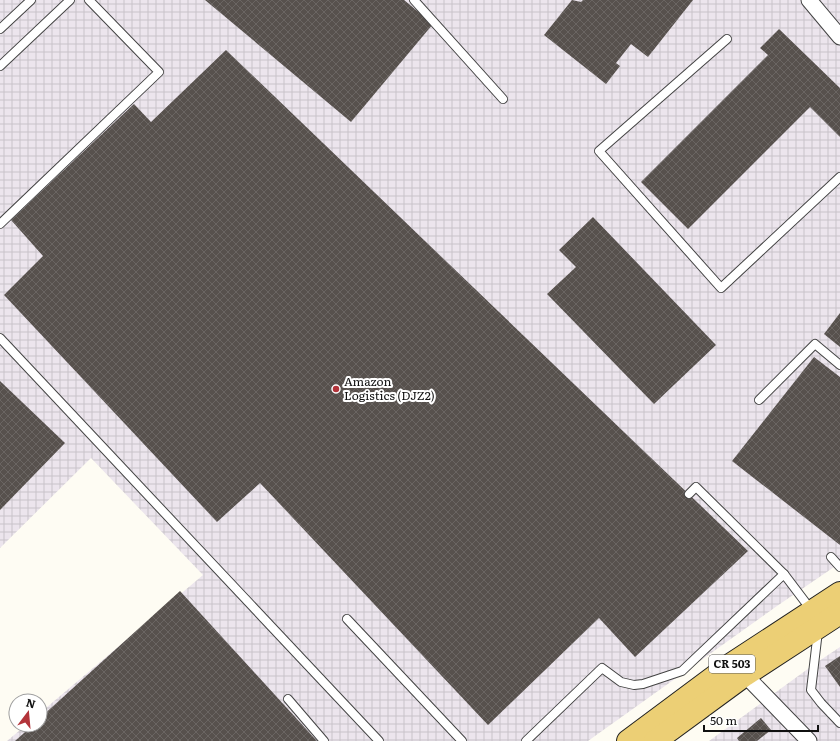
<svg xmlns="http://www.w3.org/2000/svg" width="840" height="741" viewBox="0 0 840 741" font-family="Literata,serif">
  <defs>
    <pattern id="industrial-grid" width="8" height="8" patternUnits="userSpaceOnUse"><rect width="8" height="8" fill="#ece5ed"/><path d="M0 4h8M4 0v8" fill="none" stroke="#c9c3ca"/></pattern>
    <pattern id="building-cross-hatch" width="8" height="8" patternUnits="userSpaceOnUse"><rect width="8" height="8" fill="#57514d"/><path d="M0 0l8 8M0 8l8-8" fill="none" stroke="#6a6562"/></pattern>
  </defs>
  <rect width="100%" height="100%" fill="#fefcf3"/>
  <g fill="url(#industrial-grid)">
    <polygon points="0,0 840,0 840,563 777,606 588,741 7,741 26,725 40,725 40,713 203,575 91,458 0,548"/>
    <polygon points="840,647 840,741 709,741 816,663"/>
  </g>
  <g fill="url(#building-cross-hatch)">
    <polygon points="205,0 404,0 433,24 351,122"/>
    <polygon points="572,0 581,2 583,0 693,0 648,57 631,44 616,63 620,66 606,84 544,35"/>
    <polygon points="779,29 840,88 840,137 810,107 688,229 641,182 768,55 760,48"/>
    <polygon points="226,50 748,551 635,657 599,618 488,725 260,483 217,522 4,295 43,256 11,220 134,104 151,122"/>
    <polygon points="593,217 716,345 654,404 547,294 576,267 559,250"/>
    <polygon points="840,313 840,347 824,334"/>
    <polygon points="814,357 840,377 840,545 732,461"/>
    <polygon points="0,381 65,443 0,510"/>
    <polygon points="180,591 317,741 15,741 33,725 40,725 40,718"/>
    <polygon points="840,656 840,687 825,666"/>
    <polygon points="761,718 771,730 757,741 739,741 737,738"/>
  </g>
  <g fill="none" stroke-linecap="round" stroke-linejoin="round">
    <defs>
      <g id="service">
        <polyline points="414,0 503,99"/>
        <polyline points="0,29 31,0"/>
        <polyline points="727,39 599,151 721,288 840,177"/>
        <polyline points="0,66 70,0"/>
        <polyline points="0,224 159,72 89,0"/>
        <polyline points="0,338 379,741"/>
        <polyline points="759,400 815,344 840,365"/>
        <polyline points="689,494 696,487 784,574"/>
        <polyline points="831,557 840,567"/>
        <polyline points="347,619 462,741"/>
        <polyline points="818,631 811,690 821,703 840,723"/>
        <polyline points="288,699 324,741"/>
        <polyline points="526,741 602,668 621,682 634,685 643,684 682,671 784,574 812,611"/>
      </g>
      <g id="minor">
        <polyline points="809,0 840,37"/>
        <polyline points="745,675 809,741"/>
      </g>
      <g id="primary">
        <polyline points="628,741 730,665 840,593"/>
        <polyline points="655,741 745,675 840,613"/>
      </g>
    </defs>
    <use href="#service" stroke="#434343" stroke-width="10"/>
    <use href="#minor" stroke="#434343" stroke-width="17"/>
    <use href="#primary" stroke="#212121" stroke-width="24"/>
    <use href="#service" stroke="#fff" stroke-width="8"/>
    <use href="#minor" stroke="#fff" stroke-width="15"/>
    <use href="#primary" stroke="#eccf75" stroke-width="22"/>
  </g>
  <circle fill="#b3343a" stroke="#fff" stroke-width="1.5" cx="336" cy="389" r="4"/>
  <g text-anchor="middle" stroke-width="4" stroke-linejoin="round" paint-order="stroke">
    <rect fill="#fff" stroke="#585858" stroke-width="1" x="709" y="655" width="46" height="18" rx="3"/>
    <g font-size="11" font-weight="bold" fill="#101010">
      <text x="732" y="668">CR 503</text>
    </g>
    <g font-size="12" fill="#101010" stroke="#fff" text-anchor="start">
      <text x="344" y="386">Amazon<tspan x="344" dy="14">Logistics (DJZ2)</tspan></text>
    </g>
  </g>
  <g transform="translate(28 713) rotate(16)"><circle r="19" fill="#ffffff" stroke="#9f9f9f"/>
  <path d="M0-3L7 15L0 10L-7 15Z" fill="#b3343a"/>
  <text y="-6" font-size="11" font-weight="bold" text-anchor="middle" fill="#101010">N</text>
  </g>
  <path d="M704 725v6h114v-6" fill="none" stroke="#101010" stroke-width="2"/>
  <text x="710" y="725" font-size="12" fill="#101010" stroke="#ffffff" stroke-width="3" paint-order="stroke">50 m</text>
</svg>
